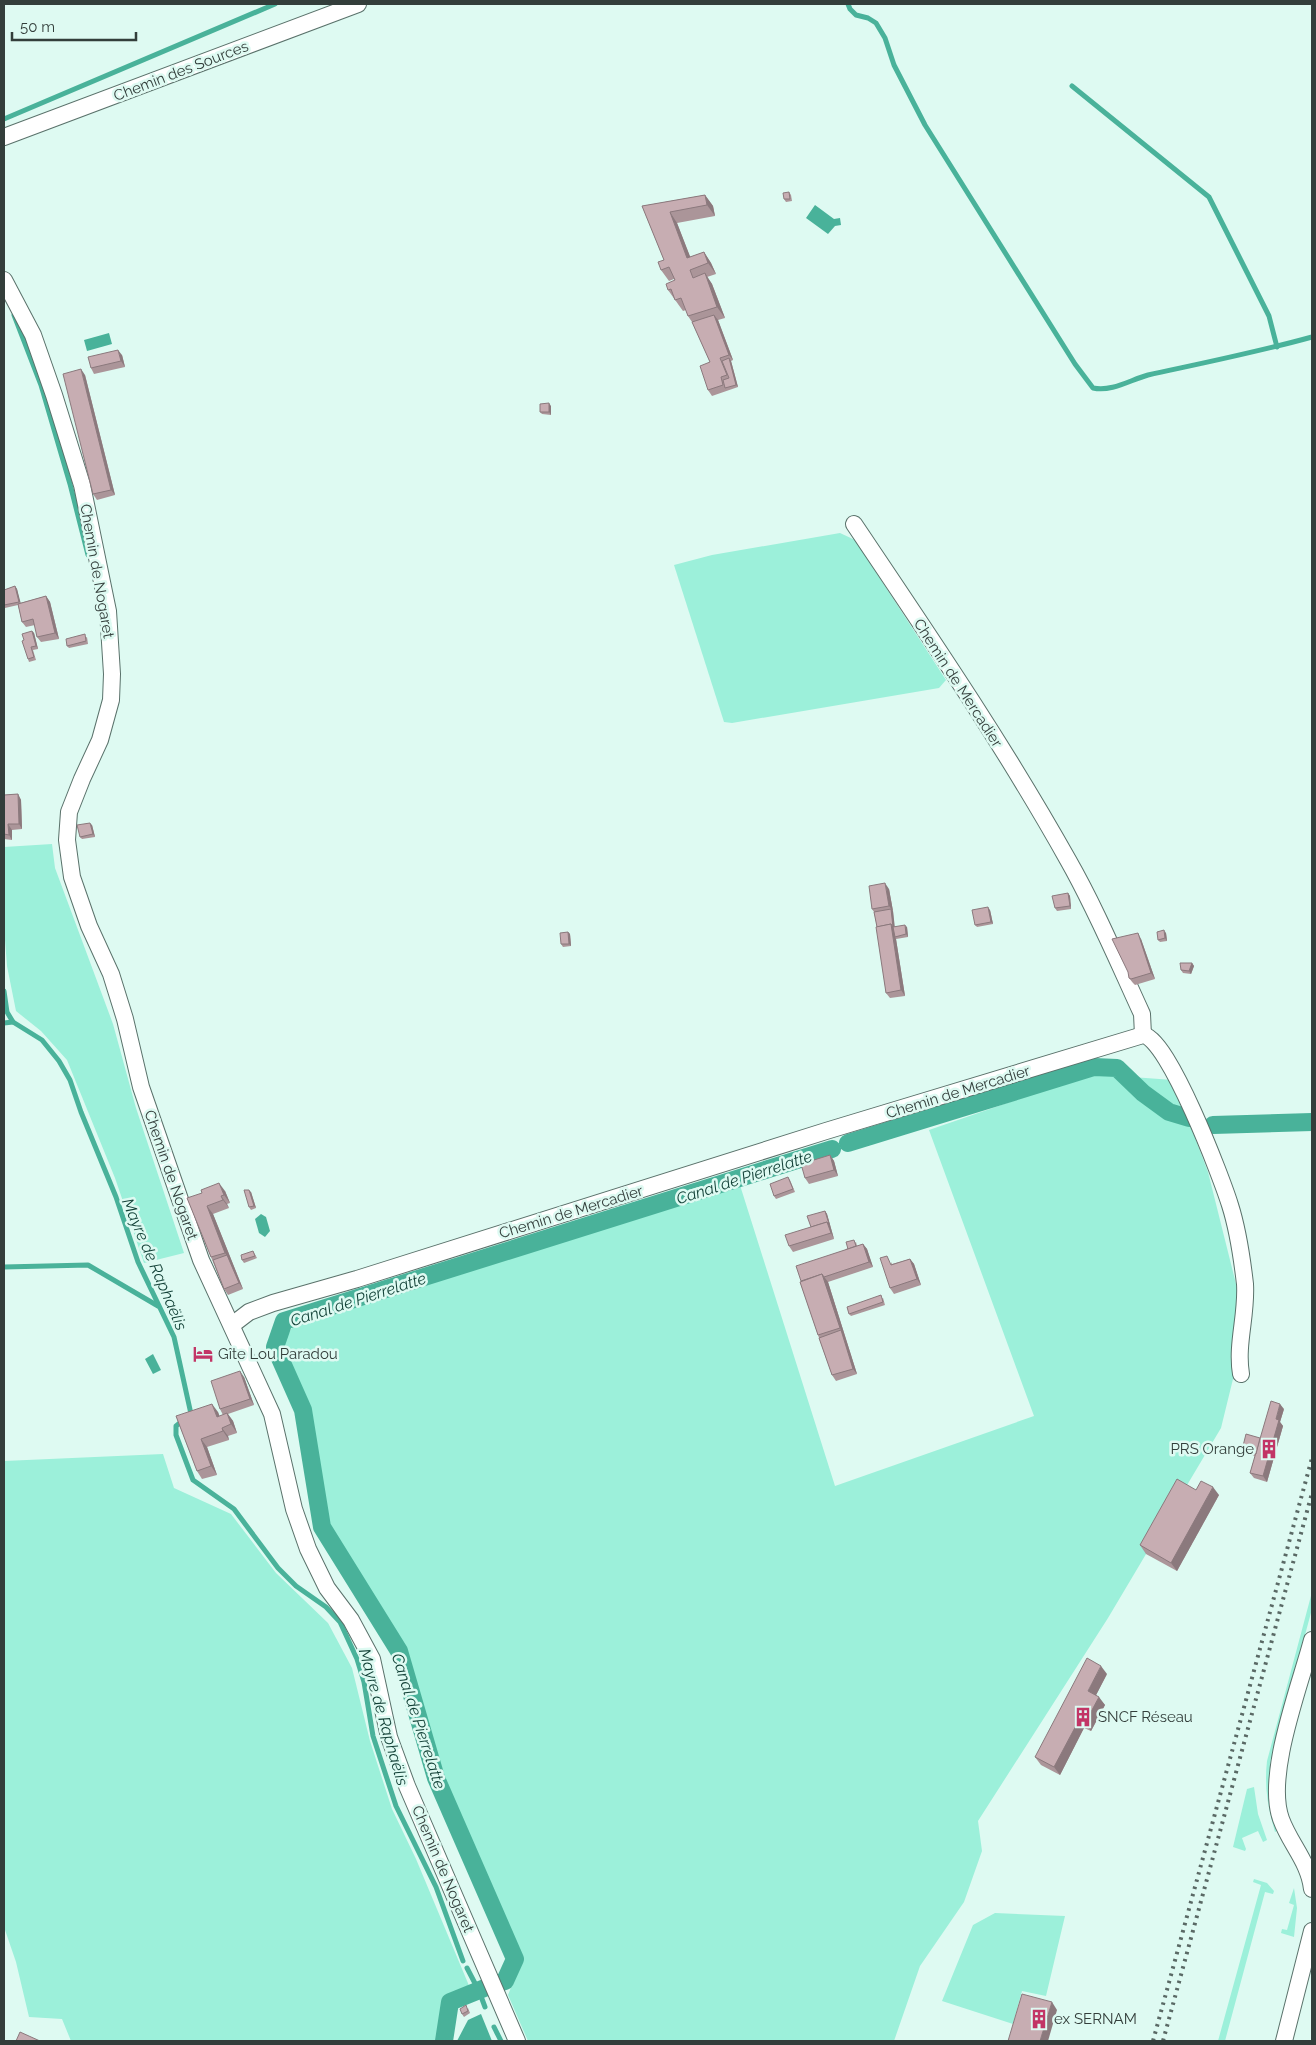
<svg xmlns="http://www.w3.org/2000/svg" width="1316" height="2045" viewBox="0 0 1316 2045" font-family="Raleway,sans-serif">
  <rect width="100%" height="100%" fill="#defaf2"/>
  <g fill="#9cf0da">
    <polygon points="840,533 855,540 946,680 939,688 732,723 724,722 674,565 712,555"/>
    <polygon points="52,844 55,868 113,1024 136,1108 184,1253 144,1263 115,1178 67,1060 41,1031 16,1011 7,966 4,927 4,847"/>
    <polygon points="1091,1074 1173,1080 1208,1172 1238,1292 1233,1379 1221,1428 1108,1618 978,1821 982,1851 964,1902 920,1966 894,2041 528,2041 508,1995 522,1960 438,1774 403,1647 330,1528 310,1407 281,1346 293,1326 739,1182 835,1486 1034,1416 929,1130"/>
    <polygon points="163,1454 174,1488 231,1514 276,1573 328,1623 352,1668 370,1741 392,1809 416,1859 470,1988 445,1996 437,2041 71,2041 62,2019 29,2017 16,1962 4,1927 4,1461"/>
    <path d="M1312,1592v17l-41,152c-3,25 1,45 8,69l-4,2c-7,-24 -11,-45 -8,-71z"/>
    <polygon points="1254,1787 1258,1814 1267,1840 1263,1842 1258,1831 1242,1838 1246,1849 1245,1851 1233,1847 1247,1789"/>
    <polygon points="1254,1879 1267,1883 1274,1891 1273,1894 1265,1892 1225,2041 1218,2041 1261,1885 1253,1882"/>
    <polygon points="1294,1888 1297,1908 1294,1937 1281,1933 1282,1929 1287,1930 1294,1905 1289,1903"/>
    <polygon points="995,1913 1065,1916 1046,1996 1022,1991 1013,2024 942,2001 973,1925"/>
  </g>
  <g fill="#49b29a">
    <polygon points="815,205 834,219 840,218 841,225 835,226 828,234 806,218"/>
    <polygon points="109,333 112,344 87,351 84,340"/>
    <polygon points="261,1214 266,1217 270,1231 265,1237 259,1233 255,1219"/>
    <polygon points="153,1354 161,1370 153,1374 145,1359"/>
    <polygon points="481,2014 492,2041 457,2041 468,2020"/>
  </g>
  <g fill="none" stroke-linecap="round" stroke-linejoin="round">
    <g stroke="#49b29a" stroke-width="5">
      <path d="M848,4l2,5 6,6 12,3 8,5 9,15 9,27 31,60 150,239 18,24c19,4 37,-8 55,-13 55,-12 110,-23 164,-38"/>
      <polyline points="1072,86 1209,197 1269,316 1277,347"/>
      <polyline points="4,119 275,4"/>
      <polyline points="14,315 41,385 70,484 88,555"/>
      <polyline points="4,991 7,1012 13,1022 42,1040 59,1061 70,1080 81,1112 116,1197 138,1262 174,1337 191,1414 176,1426 176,1435 193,1480 234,1509 278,1568 296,1586 326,1607 340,1622 357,1659 364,1682 373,1736 396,1806 436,1887 463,1961"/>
      <polyline points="4,1023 13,1022"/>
      <polyline points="4,1267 88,1265 158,1306"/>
      <polyline points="467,1968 479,1991 485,2007"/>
      <polyline points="494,2027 501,2041"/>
    </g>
    <g stroke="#49b29a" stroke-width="18">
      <polyline points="1213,1125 1312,1122"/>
      <polyline points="848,1143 1094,1067 1117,1068 1143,1093 1169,1112 1189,1118"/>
      <polyline points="499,1983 505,1981 515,1959 436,1778 399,1651 322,1527 303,1410 275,1347 284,1321 832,1149"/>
      <polyline points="444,2041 450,2002 487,1987"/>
    </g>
    <defs>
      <g id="minor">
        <polyline points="4,137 358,4"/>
        <polyline points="4,280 33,335 54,395 82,485 108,611 112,674 111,700 100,740 82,779 69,812 67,840 72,877 89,926 111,974 125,1019 141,1087 201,1260 272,1414 294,1509 308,1549 327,1588 351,1620 372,1659 389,1737 407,1786 517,2041"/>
        <path d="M854,524c74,110 149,220 214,336 28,49 50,102 74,154l1,21"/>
        <path d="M232,1325l17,-13 24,-9 84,-24 469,-148 317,-96c25,2 79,144 87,170 8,25 12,53 15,79 2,31 -9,60 -4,90"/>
        <path d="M1312,1640c-12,46 -47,135 -31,179 9,25 28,43 31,70"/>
        <polyline points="1284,2041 1312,1931"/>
      </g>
    </defs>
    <use href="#minor" stroke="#5a726b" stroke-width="18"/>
    <use href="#minor" stroke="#fff" stroke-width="16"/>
    <g stroke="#5a6965" stroke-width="4" stroke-dasharray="2.5 5" stroke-linecap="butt">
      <polyline points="1153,2041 1312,1458"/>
      <polyline points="1163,2041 1312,1493"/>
    </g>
  </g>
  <g fill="#ab9599">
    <polygon points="789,192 791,195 792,201 786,202 784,199"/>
    <polygon points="705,195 713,206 715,216 677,223 690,257 704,252 711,263 716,274 707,277 712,284 725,318 718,320 733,360 731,361 738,387 712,396 708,390 710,362 692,322 688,316 686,310 683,311 668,290 675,280 674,279 669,281 661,270 664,260 642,206"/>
    <polygon points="122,355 125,367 94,374 91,368"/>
    <polygon points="85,375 115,495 97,500 93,494"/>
    <polygon points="551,406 551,415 542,414 540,412"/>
    <polygon points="15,586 17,589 20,603 46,596 50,602 59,639 41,642 37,637 35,625 26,627 22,622 18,605 5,608 4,607 4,590"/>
    <polygon points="32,631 34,633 38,649 33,650 36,660 29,662 28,659 24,640"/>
    <polygon points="87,637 88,644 69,648 67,646"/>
    <polygon points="18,794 21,800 22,829 12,830 12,840 4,839 4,795"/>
    <polygon points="92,825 95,837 82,839 80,837"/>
    <polygon points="889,889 893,911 894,927 907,927 908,937 896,939 905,996 890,998 886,993 877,927 874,912 872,909"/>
    <polygon points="1068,893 1070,896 1071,909 1057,911 1055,908"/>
    <polygon points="990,910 993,924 977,927 975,925"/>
    <polygon points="568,932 570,934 571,946 563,947 561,944"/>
    <polygon points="1166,933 1167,941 1160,942 1158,940"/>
    <polygon points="1141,939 1155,979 1135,985 1133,983 1129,978"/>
    <polygon points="1192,963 1194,966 1191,974 1183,973 1181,970"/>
    <polygon points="830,1155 834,1161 838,1176 809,1184 805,1178"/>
    <polygon points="788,1177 790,1180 795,1192 776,1199 774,1196"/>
    <polygon points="225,1191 230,1203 227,1204 229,1208 213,1214 243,1289 228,1295 224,1289 187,1198"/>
    <polygon points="251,1192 256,1208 251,1210 249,1207"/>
    <polygon points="825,1211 827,1214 834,1239 793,1252 789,1246 811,1227"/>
    <polygon points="856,1242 857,1246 863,1244 867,1249 873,1267 828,1282 857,1374 836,1381 832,1375 819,1338 818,1335 800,1282"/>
    <polygon points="253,1251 257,1258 244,1263 242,1260"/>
    <polygon points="910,1259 914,1264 921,1285 894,1294 890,1288 891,1262 892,1264"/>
    <polygon points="883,1298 885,1305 851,1316 849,1314"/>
    <polygon points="244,1377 254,1405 228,1414 233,1421 237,1433 228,1436 229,1440 207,1447 217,1475 202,1479 197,1471 176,1416 218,1412 219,1416 223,1415 220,1409"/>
    <polygon points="1284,1409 1280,1422 1283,1426 1267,1482 1254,1478 1250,1473 1255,1456 1244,1453 1242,1450 1260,1438"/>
    <polygon points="1196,1490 1219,1495 1177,1571 1146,1554 1140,1545"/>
    <polygon points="1107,1674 1096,1695 1105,1705 1091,1731 1084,1728 1060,1775 1041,1765 1035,1757"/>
    <polygon points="468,2008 470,2013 464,2017 462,2014"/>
  </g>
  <g fill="#8b797d">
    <polygon points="705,195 713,206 715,216 707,205"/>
    <polygon points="670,212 677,223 695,269 687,258"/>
    <polygon points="704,252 711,263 716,274 708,263"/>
    <polygon points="705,273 712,284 725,318 717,307"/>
    <polygon points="714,315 718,320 733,360 729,355"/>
    <polygon points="118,350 122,355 125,367 121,361"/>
    <polygon points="729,358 731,361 738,387 736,385"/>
    <polygon points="81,369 85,375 115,495 111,490"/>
    <polygon points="549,403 551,406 551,415 549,412"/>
    <polygon points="15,586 17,589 21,604 19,602"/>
    <polygon points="46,596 50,602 59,639 55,633"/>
    <polygon points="32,631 34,633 38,649 36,646"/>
    <polygon points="18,794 21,800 22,829 19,824"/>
    <polygon points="90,823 92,825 95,837 93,834"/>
    <polygon points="8,824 12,830 12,840 9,835"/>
    <polygon points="885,883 889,889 893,911 889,906"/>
    <polygon points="1068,893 1070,896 1071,909 1070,906"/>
    <polygon points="988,907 990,910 993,924 991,922"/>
    <polygon points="891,909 893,911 896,937 895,937 896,939 905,996 901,990 891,924"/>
    <polygon points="905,925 907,927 908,937 906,934"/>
    <polygon points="1164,930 1166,933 1167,941 1165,938"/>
    <polygon points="568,932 570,934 571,946 569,944"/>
    <polygon points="1138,933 1141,939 1155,979 1151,973"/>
    <polygon points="1192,963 1194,966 1191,974 1189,971"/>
    <polygon points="830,1155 834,1161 838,1176 834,1170"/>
    <polygon points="219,1183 225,1191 230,1203 224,1195"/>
    <polygon points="249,1190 251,1192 256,1208 254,1206"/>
    <polygon points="221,1196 227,1204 229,1208 223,1200"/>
    <polygon points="207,1206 213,1214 243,1289 239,1283 227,1256 225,1253"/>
    <polygon points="825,1211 827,1214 834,1239 831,1233 827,1222"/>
    <polygon points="863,1244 867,1249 873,1267 869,1262"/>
    <polygon points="910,1259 914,1264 921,1285 917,1279"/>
    <polygon points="822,1274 828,1282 857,1374 853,1369 841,1330 840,1328"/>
    <polygon points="240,1371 244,1377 254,1405 250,1399"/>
    <polygon points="212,1404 218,1412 223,1425 217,1417"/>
    <polygon points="1280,1404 1284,1409 1280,1422 1283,1426 1267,1482 1263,1476 1276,1419"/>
    <polygon points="227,1413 233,1421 237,1433 231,1424"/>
    <polygon points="222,1428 228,1436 229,1440 223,1431"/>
    <polygon points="201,1439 207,1447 217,1475 211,1466"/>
    <polygon points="1213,1487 1219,1495 1177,1571 1171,1563"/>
    <polygon points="1101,1666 1107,1674 1094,1699 1088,1691"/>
    <polygon points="1099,1697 1105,1705 1091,1731 1085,1723"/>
    <polygon points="1079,1720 1084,1728 1060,1775 1054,1767"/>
    <polygon points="1052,2002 1057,2010 1048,2041 1040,2041"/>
  </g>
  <g fill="#c7adb2" stroke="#8b797d">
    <polygon points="789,192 790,199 784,199 783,193"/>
    <polygon points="705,195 707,205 670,212 687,258 704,252 708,263 690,270 693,278 705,273 717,307 688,316 681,298 675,300 671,289 668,290 666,284 675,280 669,267 661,270 658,262 664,260 642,206"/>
    <polygon points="714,315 729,355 720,358 727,375 721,377 723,385 708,390 700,366 710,362 692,322"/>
    <polygon points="118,350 121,361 91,368 88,357"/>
    <polygon points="729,358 736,385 725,388 723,380 729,378 722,361"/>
    <polygon points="81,369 111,490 93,494 63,374"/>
    <polygon points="549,403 549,412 540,412 540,404"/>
    <polygon points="15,586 19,602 4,605 4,590"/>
    <polygon points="46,596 55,633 37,637 33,619 22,622 18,604"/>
    <polygon points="32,631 36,646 31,647 34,657 28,659 22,641 24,640 22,634"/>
    <polygon points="85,634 86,641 67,646 66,639"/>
    <polygon points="18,794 19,824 8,824 9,835 4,834 4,795"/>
    <polygon points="90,823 93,834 80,837 77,825"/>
    <polygon points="885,883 889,906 872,909 869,886"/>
    <polygon points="1068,893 1070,906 1055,908 1052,896"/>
    <polygon points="988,907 991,922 975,925 972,910"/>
    <polygon points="891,909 893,927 891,924 877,927 874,912"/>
    <polygon points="891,924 901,990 886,993 876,927"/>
    <polygon points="905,925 906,934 895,937 893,927"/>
    <polygon points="1164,930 1165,938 1158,940 1157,932"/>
    <polygon points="568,932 569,944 561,944 560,933"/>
    <polygon points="1138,933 1151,973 1131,979 1129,978 1128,972 1112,939"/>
    <polygon points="1180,963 1192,963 1189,971 1181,970"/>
    <polygon points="830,1155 834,1170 805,1178 801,1164"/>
    <polygon points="788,1177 793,1189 774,1196 770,1184"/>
    <polygon points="219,1183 224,1195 221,1196 223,1200 207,1206 225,1253 211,1257 187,1198 202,1193 201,1190"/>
    <polygon points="244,1190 249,1190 254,1206 249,1207"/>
    <polygon points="825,1211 829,1224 827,1222 811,1227 807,1216"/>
    <polygon points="827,1222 831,1233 789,1246 785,1235"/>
    <polygon points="854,1240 856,1246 848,1249 846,1242"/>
    <polygon points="863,1244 869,1262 824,1277 822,1274 801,1281 796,1266"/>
    <polygon points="253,1251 255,1256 242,1260 241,1255"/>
    <polygon points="227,1255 239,1283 224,1289 213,1260"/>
    <polygon points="887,1256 891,1265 910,1259 917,1279 890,1288 880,1258"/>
    <polygon points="822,1274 840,1328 818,1335 800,1282"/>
    <polygon points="881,1295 883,1302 849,1314 847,1307"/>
    <polygon points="841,1330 853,1369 832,1375 819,1338"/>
    <polygon points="240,1371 250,1399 220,1409 211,1381"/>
    <polygon points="1271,1401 1280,1404 1276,1419 1279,1420 1263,1476 1250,1473"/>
    <polygon points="212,1404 217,1417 227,1413 231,1424 222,1428 223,1431 201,1439 211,1466 197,1471 176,1416"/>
    <polygon points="1246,1434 1260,1438 1256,1454 1242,1450"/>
    <polygon points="1177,1479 1196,1490 1201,1481 1213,1487 1171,1563 1140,1545"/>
    <polygon points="1087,1658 1101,1666 1088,1691 1099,1697 1085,1723 1079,1720 1054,1767 1035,1757"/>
    <polygon points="1022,1994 1052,2002 1040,2041 1008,2041"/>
    <polygon points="466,2005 468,2011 462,2014 460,2009"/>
    <polygon points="20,2032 40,2041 16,2041"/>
  </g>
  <defs>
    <symbol id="hotel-bare" viewBox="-9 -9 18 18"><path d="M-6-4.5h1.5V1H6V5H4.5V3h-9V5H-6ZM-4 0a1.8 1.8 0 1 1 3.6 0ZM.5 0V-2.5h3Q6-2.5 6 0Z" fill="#c23566" stroke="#defaf2" stroke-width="2.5" paint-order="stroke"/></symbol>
    <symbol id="building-bare" viewBox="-9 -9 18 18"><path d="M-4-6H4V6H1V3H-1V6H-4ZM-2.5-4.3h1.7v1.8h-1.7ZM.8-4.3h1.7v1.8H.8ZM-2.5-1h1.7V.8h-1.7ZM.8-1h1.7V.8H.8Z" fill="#c23566" stroke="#defaf2" stroke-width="2.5" paint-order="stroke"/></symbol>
  </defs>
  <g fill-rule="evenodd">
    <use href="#hotel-bare" x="189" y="1340" width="28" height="28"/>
    <use href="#building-bare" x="1255" y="1435" width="28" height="28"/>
    <use href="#building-bare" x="1069" y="1703" width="28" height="28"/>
    <use href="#building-bare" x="1025" y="2005" width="28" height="28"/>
  </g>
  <g text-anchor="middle" stroke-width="5" stroke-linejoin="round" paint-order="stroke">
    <g font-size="15" fill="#333e3b" stroke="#defaf2">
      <text transform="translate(181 71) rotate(-21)" y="5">Chemin des Sources</text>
      <text transform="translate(97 571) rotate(80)" y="5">Chemin de Nogaret</text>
      <text transform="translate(958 683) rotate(57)" y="5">Chemin de Mercadier</text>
      <text transform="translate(958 1092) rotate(-17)" y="5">Chemin de Mercadier</text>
      <text transform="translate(171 1175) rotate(71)" y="5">Chemin de Nogaret</text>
      <text transform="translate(571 1212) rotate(-17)" y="5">Chemin de Mercadier</text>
      <text transform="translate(443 1869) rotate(67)" y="5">Chemin de Nogaret</text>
    </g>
    <g font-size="15" fill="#333e3b" stroke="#defaf2" text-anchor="start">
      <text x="218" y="1359">Gîte Lou Paradou</text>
      <text x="1254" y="1454" text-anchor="end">PRS Orange</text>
      <text x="1098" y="1722">SNCF Réseau</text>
      <text x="1054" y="2024">ex SERNAM</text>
    </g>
    <g font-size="16" font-style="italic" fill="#103f35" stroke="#defaf2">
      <text transform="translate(744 1177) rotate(-18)" y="6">Canal de Pierrelatte</text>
      <text transform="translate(155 1264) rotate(67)" y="6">Mayre de Raphaëlis</text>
      <text transform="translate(358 1299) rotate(-18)" y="6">Canal de Pierrelatte</text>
      <text transform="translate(384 1717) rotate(74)" y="6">Mayre de Raphaëlis</text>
      <text transform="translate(419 1721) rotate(72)" y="6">Canal de Pierrelatte</text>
    </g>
  </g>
  <rect width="1316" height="2045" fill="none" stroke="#333e3b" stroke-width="10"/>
  <path d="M12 32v8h124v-8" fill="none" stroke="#333e3b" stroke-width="2.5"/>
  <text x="20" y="32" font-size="15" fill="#333e3b" stroke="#defaf2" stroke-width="4" paint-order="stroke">50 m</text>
</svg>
